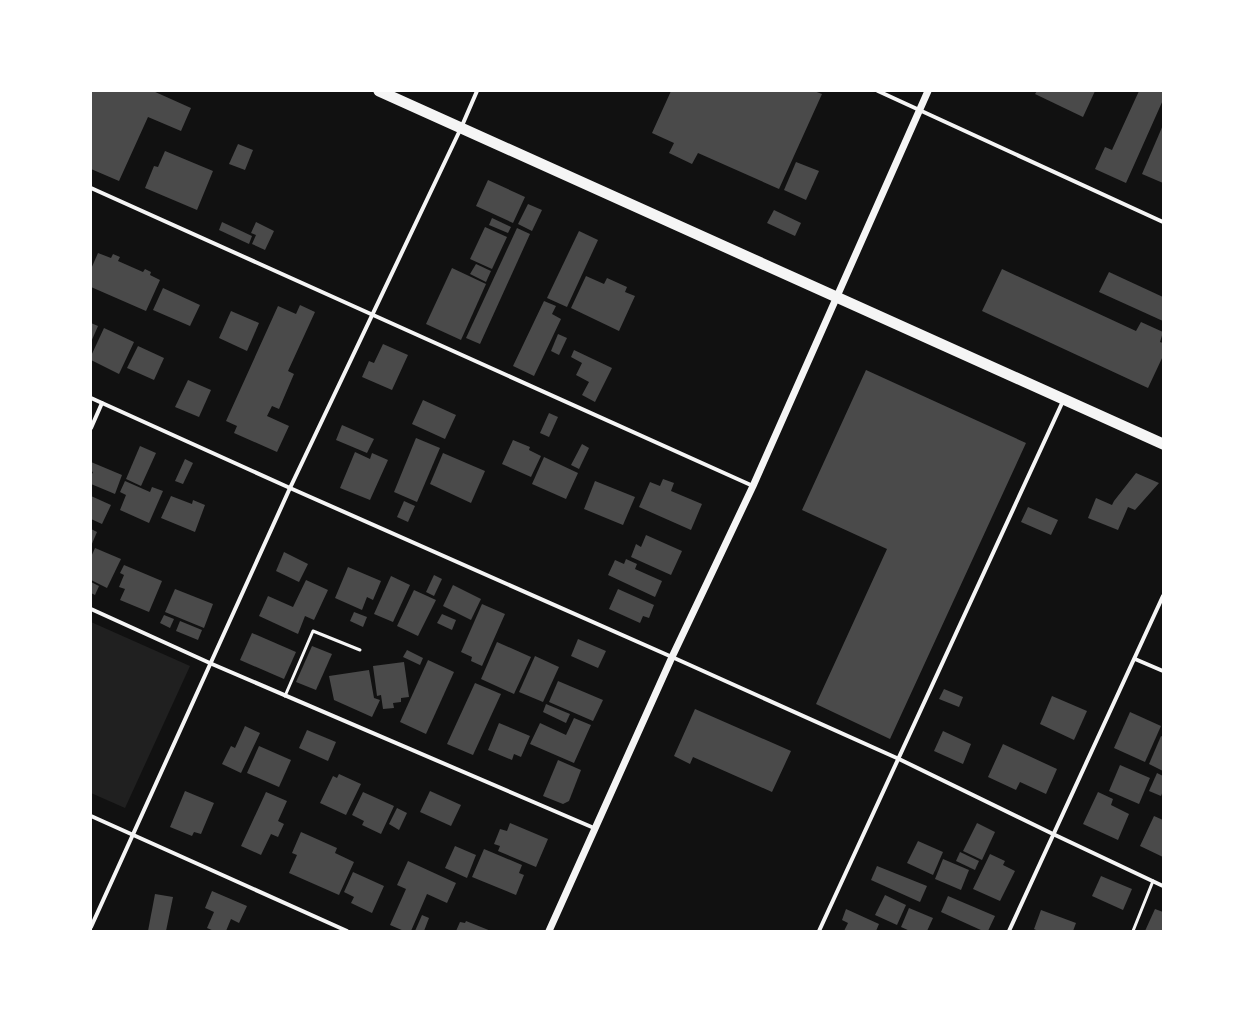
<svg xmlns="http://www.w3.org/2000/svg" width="1254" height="1022" viewBox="0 0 1254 1022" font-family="Manrope,sans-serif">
  <rect width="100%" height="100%" fill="#111"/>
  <polygon fill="#202020" points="91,622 190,666 125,808 91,793"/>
  <g fill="#4a4a4a">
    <polygon points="91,91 153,91 191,108 181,131 148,117 119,181 91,169"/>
    <polygon points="671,91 814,91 822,94 779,189 698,153 692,164 669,153 674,143 652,133"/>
    <polygon points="1037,91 1095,91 1083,117 1035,94"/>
    <polygon points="1139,91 1163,91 1163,100 1126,183 1095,169 1105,147 1112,150"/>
    <polygon points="1163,125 1163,183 1142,174"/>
    <polygon points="238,144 253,150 245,170 229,164"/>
    <polygon points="165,151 213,171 197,210 145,188 154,166 158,167"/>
    <polygon points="796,162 819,171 806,200 784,190"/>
    <polygon points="488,180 525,197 513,223 476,206"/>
    <polygon points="528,204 542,210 532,231 518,224"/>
    <polygon points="774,210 801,223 795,236 767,223"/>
    <polygon points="492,218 511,227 508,233 489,225"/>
    <polygon points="222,222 252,236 249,244 219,230"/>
    <polygon points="256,222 274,231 265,250 252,244 256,235 251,233"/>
    <polygon points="485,227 507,237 492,269 470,259"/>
    <polygon points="517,228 530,234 480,344 466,338"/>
    <polygon points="579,231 598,240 567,307 547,298"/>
    <polygon points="98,253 111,258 113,254 120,257 118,261 143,272 145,269 151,272 150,275 160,280 146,311 91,287 91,269"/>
    <polygon points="476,264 491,271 486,282 470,274"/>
    <polygon points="452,268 486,284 461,340 426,324"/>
    <polygon points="1002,269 1136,331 1141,322 1163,332 1160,342 1163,343 1163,356 1148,388 982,311"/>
    <polygon points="1109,272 1163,297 1163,321 1099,292"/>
    <polygon points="586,276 604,284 607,278 627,287 625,292 635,296 619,331 571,308"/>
    <polygon points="163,288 200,305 190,326 153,310"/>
    <polygon points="544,301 556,306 552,314 561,319 534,376 513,366"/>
    <polygon points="300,305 315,312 288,371 294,374 279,409 272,406 267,416 289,426 277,452 234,433 237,426 226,421 278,306 296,314"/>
    <polygon points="231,311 259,323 247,351 219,338"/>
    <polygon points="91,323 98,326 91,342"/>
    <polygon points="104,328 134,342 119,374 91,360 91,356"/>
    <polygon points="558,334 567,338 559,355 551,351"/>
    <polygon points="383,344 408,355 392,390 362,377 369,361 374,363"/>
    <polygon points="138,346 164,358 154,380 127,368"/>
    <polygon points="574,350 612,368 595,402 582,395 589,382 576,375 582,363 571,357"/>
    <polygon points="866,370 1026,443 890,739 816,704 887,549 802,510"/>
    <polygon points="188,380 211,390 199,417 175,407"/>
    <polygon points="423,400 456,415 445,439 412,424"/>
    <polygon points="549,413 558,417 549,437 540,433"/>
    <polygon points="342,425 374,439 367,453 336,440"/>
    <polygon points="416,438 440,448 417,502 394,492"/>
    <polygon points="513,440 530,447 529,450 541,456 531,477 502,464"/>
    <polygon points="582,444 589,448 579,469 571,465"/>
    <polygon points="140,446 156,453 141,486 126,479"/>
    <polygon points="355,452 370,459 372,453 388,460 370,500 340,488"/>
    <polygon points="443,453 485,471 471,503 430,484"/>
    <polygon points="544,457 578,473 566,499 532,484"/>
    <polygon points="185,459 193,463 183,484 175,481"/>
    <polygon points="91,462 122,475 115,494 91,484 91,476 93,472 91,471"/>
    <polygon points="1136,473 1159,483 1135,510 1128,507 1118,530 1088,518 1096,498 1112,505 1114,501"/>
    <polygon points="663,479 674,483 671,491 702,504 691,530 639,507 650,482 660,486"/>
    <polygon points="125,481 150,492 152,487 163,491 149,523 120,510 126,495 120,492"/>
    <polygon points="595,481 635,497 623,525 584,509"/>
    <polygon points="91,496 111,505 102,524 91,519"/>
    <polygon points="171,496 192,504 193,500 205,505 195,532 161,518"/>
    <polygon points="404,501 415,506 408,522 397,517"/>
    <polygon points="1028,507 1058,520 1051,535 1021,522"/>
    <polygon points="91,529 97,532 91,546"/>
    <polygon points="646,535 682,551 671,575 631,557 636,544 641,547"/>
    <polygon points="95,548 121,559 107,588 91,580 91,557"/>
    <polygon points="284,552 308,564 299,582 276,571"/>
    <polygon points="626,559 637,564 635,569 662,581 655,597 608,575 615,560 624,564"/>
    <polygon points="124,565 162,581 149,612 120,600 125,589 119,587 124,575 120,573"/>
    <polygon points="348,567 381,581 373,600 367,597 362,610 335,598"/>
    <polygon points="434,575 442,579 434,596 426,592"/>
    <polygon points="391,576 410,585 393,622 374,614"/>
    <polygon points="306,580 328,590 314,620 305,616 298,634 259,616 268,596 293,607"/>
    <polygon points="91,582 99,586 95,595 91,593"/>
    <polygon points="453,585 481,599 471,620 443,606"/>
    <polygon points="175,589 213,604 204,628 165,612"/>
    <polygon points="618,589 654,605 649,618 643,616 640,623 609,609"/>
    <polygon points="414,590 436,600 418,636 397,626"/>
    <polygon points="482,604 505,614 482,666 471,661 472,657 461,652"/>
    <polygon points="354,612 367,617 363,627 350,621"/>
    <polygon points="442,614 456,620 452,630 437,623"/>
    <polygon points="164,615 174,619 170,628 160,623"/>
    <polygon points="180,621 202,630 198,640 176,631"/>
    <polygon points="252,633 296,652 284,679 240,660"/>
    <polygon points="578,639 606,651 598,668 571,656"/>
    <polygon points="497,642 531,657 514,694 481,679"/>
    <polygon points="312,646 332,654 316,690 296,682"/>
    <polygon points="407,650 423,658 420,665 403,657"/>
    <polygon points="535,656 559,667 543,702 519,692"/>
    <polygon points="428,660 454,672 426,734 400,722"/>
    <polygon points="404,662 409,697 401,698 401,702 393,703 394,708 383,709 381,695 377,696 373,666"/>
    <polygon points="369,670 374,698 380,700 372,717 334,700 329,676"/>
    <polygon points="558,681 603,700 593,721 549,702"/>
    <polygon points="475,683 501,694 473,755 447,744"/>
    <polygon points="944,689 963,697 959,707 939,699"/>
    <polygon points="1052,696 1087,711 1074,740 1040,724"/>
    <polygon points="546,704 570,714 566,723 543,712"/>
    <polygon points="695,709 791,751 772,792 693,757 690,764 674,756"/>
    <polygon points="1130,712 1161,726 1145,762 1114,748"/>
    <polygon points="574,718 591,725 574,763 530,744 540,723 566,735"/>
    <polygon points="499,723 530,736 521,757 514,754 512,760 488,750"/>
    <polygon points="245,726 260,733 241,773 222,764 231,746 235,748"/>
    <polygon points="307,730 336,742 328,761 299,748"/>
    <polygon points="943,731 971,744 963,764 934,751"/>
    <polygon points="1161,736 1163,737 1163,771 1149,764"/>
    <polygon points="1003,744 1057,769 1046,794 1020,782 1016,790 988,777"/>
    <polygon points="259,746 291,760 279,787 247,773"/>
    <polygon points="558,760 581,770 569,801 563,804 543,796"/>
    <polygon points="1120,765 1150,778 1139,804 1109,791"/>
    <polygon points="1157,773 1163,776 1163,791 1161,796 1149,791"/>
    <polygon points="339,774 361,784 346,815 320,803 333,776 337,778"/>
    <polygon points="185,791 214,803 201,834 194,832 192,836 170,827"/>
    <polygon points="430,791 461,805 451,826 420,812"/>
    <polygon points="266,792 287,801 278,821 284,824 278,837 271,834 261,855 241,846"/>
    <polygon points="363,792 394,806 381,834 362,825 364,821 352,815"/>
    <polygon points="1098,792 1113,799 1111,805 1129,814 1118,840 1083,824"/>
    <polygon points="397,808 407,813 399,830 389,824"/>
    <polygon points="1154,816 1163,820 1163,857 1140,846"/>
    <polygon points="510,823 548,839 536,867 498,851 500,846 494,844 500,829 507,831"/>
    <polygon points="977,823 995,832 982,860 963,851"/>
    <polygon points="301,832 337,848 335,853 354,862 339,895 289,873 297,855 292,853"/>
    <polygon points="918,841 943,852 933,875 907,863"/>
    <polygon points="455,846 476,855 467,878 445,868"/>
    <polygon points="484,849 522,865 519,873 524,875 516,895 472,877"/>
    <polygon points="960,852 979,861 975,870 956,861"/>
    <polygon points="990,854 1005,861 1003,865 1015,871 1000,901 973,889"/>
    <polygon points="943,859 969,870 961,890 935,879"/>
    <polygon points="408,861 456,883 447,903 427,894 411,931 404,931 390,925 406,889 397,885"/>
    <polygon points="877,866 927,886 920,902 871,880"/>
    <polygon points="353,872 384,886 372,913 351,903 354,897 344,892"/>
    <polygon points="1101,876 1132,889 1123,910 1092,896"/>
    <polygon points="212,891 247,906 239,923 231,919 226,931 214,931 207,928 214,912 205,908"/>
    <polygon points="155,894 173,897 166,931 148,931"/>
    <polygon points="885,895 906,905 897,925 875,915"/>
    <polygon points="948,896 995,916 988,931 983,931 941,912"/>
    <polygon points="909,908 933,918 927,931 910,931 901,927"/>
    <polygon points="846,909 879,924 876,931 844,931 848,923 842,920"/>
    <polygon points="1155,909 1163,912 1163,931 1145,931"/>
    <polygon points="1041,910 1076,923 1073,931 1038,931 1034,929"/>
    <polygon points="422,915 429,918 424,931 415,931"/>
    <polygon points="466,921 491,931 456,931 460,922 465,923"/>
  </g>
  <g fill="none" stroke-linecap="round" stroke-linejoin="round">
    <g stroke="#f5f5f5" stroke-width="3">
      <polyline points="285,696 313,631 360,650"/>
      <polyline points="1133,931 1153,881"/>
    </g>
    <g stroke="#f5f5f5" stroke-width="4">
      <polyline points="878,91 1163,222"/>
      <polyline points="91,188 753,486"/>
      <polyline points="91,398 290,488 672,657 899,759 1053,834 1163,886"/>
      <polyline points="91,428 102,403"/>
      <polyline points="91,609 212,664 594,828"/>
      <polyline points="1135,659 1163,671"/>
      <polyline points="91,816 347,931"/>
      <polyline points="91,927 290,488 461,128 477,91"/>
      <polyline points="819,931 1063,401"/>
      <polyline points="1009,931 1163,596"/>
    </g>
    <polyline stroke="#f5f5f5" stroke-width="7" points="549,931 672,657 753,486 928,91"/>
    <polyline stroke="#f5f5f5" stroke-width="11" points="379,91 1163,444"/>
  </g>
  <rect width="1254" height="1022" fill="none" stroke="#ffffff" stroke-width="184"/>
</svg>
